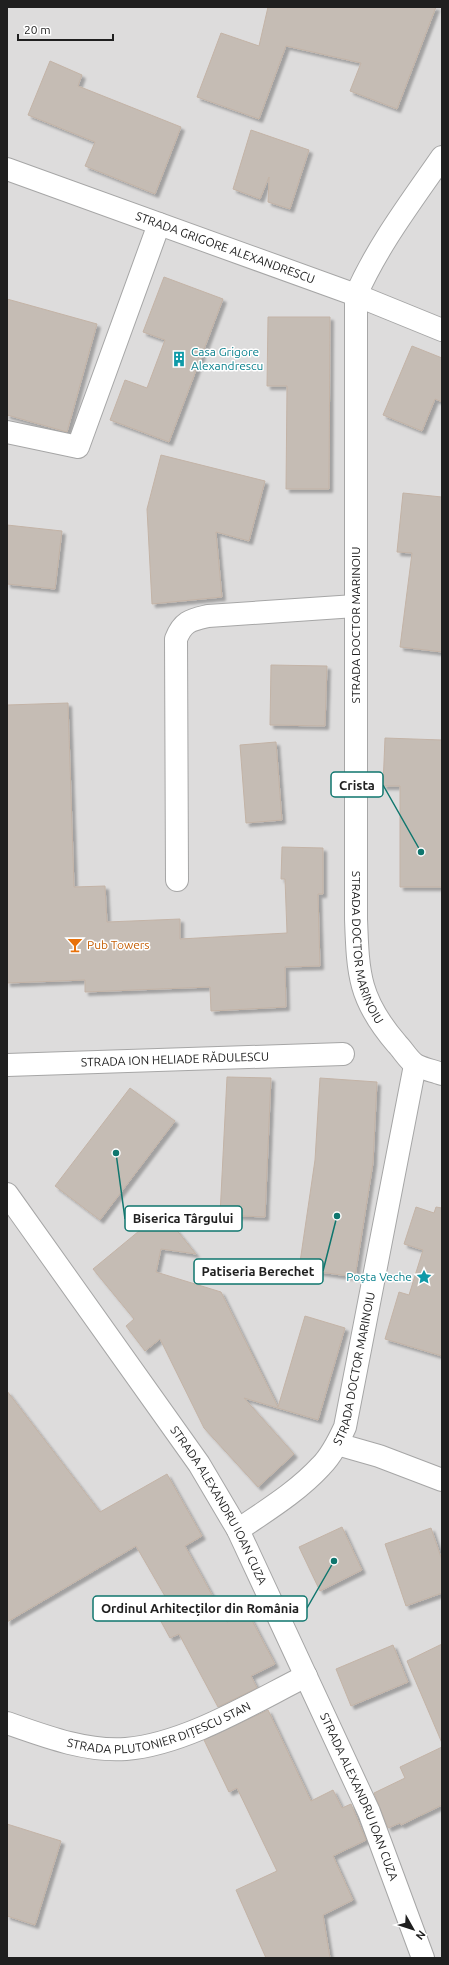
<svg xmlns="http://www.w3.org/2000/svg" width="449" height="1965" viewBox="0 0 449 1965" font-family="Ubuntu,sans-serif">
  <defs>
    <filter id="shadow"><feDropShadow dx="3.5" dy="3.5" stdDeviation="1" flood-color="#0004"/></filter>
  </defs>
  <rect width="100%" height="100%" fill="#f0ede5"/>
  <rect fill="#dddcdc" x="7" y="7" width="435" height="1951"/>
  <g fill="#c5bcb4" stroke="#c3b3a6" filter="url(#shadow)">
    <polygon points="268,7 436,7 397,109 350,91 361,63 286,46 259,119 197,97 221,33 259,46"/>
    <polygon points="50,61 82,75 78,86 181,127 155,194 85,166 95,142 28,115"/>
    <polygon points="251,130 309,150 290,209 268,202 269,177 260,199 233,189"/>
    <polygon points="164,277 223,299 169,442 110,420 125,380 147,388 165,340 143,332"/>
    <polygon points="7,299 97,324 67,432 7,415"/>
    <polygon points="268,317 330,317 329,489 286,489 287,386 267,386"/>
    <polygon points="412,346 442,358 442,402 435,399 422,431 383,415"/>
    <polygon points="161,455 265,481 249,541 216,532 222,597 152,604 147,509"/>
    <polygon points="403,493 442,497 442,652 400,647 412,553 397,552"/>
    <polygon points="7,525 62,531 55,589 7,584"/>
    <polygon points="271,665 327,666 325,726 270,725"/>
    <polygon points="68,703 74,887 105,886 107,922 180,919 180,939 287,933 285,879 281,879 282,847 323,848 323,894 318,894 320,966 285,967 286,1007 211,1011 210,987 85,992 85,980 7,983 7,705"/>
    <polygon points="385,738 442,740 442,887 400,887 400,786 383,786"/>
    <polygon points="276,742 282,820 246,823 240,745"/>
    <polygon points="227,1077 271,1078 265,1217 220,1215"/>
    <polygon points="320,1078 377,1082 373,1163 355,1277 299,1269 315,1160"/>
    <polygon points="130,1088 175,1121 100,1220 55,1186"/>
    <polygon points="416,1207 434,1213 436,1207 442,1208 442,1356 385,1339 399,1292 409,1295 423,1250 404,1244"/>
    <polygon points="162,1212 196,1254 161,1249 156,1272 221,1292 278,1407 305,1316 345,1328 318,1420 244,1398 294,1454 258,1487 204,1428 160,1339 145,1351 126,1326 134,1319 93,1269"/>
    <polygon points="7,1391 100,1512 167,1474 202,1536 185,1546 227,1622 247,1611 275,1664 251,1676 257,1688 218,1707 179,1634 170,1638 152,1605 166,1598 136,1546 7,1622"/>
    <polygon points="342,1527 362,1570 320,1591 299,1547"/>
    <polygon points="431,1528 442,1560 442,1593 406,1606 385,1544"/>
    <polygon points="442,1644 442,1743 407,1661"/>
    <polygon points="393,1645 408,1682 351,1706 336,1669"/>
    <polygon points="268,1710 311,1801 333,1790 342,1808 351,1804 366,1840 333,1856 353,1900 323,1915 330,1958 266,1958 236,1890 277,1871 237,1788 229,1792 204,1740"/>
    <polygon points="442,1747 442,1805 401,1825 400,1823 388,1828 374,1793 405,1778 400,1767"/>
    <polygon points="7,1824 61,1841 35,1925 7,1916"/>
  </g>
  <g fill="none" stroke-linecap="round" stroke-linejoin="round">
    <defs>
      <g id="minor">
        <path id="s1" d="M442,157c-31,45 -64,88 -86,138v624c2,56 3,81 41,125 6,6 12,17 19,21 7,4 18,6 26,9"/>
        <path id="s2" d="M7,169l349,126 86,35"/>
        <polyline points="7,432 78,447 159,224"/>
        <path d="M177,880l-1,-241c7,-18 15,-19 32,-23l147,-10"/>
        <path id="s3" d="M7,1065l336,-11"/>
        <path id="s4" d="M7,1194l192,270 39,66 131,282 54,146"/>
        <polyline points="337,1444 379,1456 442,1480"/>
        <path id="s5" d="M238,1530c29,-20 59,-38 83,-64 11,-11 18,-26 24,-39l70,-362"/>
        <path id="s6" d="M7,1723c37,13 79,29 119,26 60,-5 126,-46 180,-73"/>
      </g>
    </defs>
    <use href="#minor" stroke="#a6a6a6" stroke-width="24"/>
    <use href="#minor" stroke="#fff" stroke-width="22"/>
  </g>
  <defs>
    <symbol id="building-bare" viewBox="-9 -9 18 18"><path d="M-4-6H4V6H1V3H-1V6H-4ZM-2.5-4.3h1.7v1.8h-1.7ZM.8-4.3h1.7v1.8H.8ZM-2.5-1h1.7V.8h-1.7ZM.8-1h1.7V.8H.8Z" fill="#0f9aa8" stroke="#fff" stroke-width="2.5" paint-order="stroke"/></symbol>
    <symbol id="bar-bare" viewBox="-9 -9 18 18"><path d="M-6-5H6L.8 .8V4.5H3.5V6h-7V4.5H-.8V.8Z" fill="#e8710a" stroke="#fff" stroke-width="2.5" paint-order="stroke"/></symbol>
    <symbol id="sight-bare" viewBox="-9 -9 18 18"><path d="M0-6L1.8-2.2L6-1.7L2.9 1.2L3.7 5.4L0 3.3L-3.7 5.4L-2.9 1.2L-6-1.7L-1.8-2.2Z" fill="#0f9aa8" stroke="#fff" stroke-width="2.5" paint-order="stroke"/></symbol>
  </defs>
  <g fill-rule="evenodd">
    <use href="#building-bare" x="168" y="348" width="22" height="22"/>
    <use href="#bar-bare" x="64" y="934" width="22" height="22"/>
    <use href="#sight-bare" x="413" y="1266" width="22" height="22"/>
  </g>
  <g text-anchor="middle" stroke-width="3" stroke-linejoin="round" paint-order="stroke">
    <g font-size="12" fill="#1f1f1f" stroke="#fff">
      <text dy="4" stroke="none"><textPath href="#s2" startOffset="232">STRADA GRIGORE ALEXANDRESCU</textPath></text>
      <text transform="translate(356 625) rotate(-90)" y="4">STRADA DOCTOR MARINOIU</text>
      <text dy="4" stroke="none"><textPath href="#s1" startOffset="817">STRADA DOCTOR MARINOIU</textPath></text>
      <text dy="4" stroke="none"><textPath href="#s3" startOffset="168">STRADA ION HELIADE RĂDULESCU</textPath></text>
      <text dy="4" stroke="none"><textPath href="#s5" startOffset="210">STRADA DOCTOR MARINOIU</textPath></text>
      <text dy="4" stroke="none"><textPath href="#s4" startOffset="377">STRADA ALEXANDRU IOAN CUZA</textPath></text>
      <text dy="4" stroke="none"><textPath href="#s6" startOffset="159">STRADA PLUTONIER DIȚESCU STAN</textPath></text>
      <text dy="4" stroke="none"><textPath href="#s4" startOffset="701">STRADA ALEXANDRU IOAN CUZA</textPath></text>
    </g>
    <g font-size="12" fill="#0d838f" stroke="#fff" text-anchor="start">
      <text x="191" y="356">Casa Grigore<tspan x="191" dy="14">Alexandrescu</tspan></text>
      <text x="412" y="1281" text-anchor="end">Poșta Veche</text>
    </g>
    <g font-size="12" fill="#c56008" stroke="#fff" text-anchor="start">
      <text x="87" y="949">Pub Towers</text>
    </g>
  </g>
  <path fill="none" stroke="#0f766e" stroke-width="1.5" d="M421 852L383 785M116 1153L125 1219M337 1216L323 1271M334 1561L307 1608"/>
  <g fill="#0f766e" stroke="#fff" stroke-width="1.5">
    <circle cx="421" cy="852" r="4"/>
    <circle cx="116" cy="1153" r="4"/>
    <circle cx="337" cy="1216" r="4"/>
    <circle cx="334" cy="1561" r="4"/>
  </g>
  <g fill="#fff" stroke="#0f766e" stroke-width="1.5">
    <rect x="331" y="772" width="52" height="25" rx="4"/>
    <rect x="125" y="1206" width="117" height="25" rx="4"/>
    <rect x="194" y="1259" width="129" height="25" rx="4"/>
    <rect x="93" y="1596" width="214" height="25" rx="4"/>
  </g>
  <g font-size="13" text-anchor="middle" font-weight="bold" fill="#1f1f1f">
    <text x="357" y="790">Crista</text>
    <text x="183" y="1223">Biserica Târgului</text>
    <text x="258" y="1276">Patiseria Berechet</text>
    <text x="200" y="1613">Ordinul Arhitecților din România</text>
  </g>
  <rect width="449" height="1965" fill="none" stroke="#1f1f1f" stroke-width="16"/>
  <g transform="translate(413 1929) rotate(129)" stroke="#ffffff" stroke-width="3" paint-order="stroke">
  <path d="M0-3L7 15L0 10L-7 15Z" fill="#1f1f1f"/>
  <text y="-6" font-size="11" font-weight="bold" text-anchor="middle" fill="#1f1f1f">N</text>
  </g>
  <path d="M18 34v6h95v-6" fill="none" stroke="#1f1f1f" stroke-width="2"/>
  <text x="24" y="34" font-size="12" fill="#1f1f1f" stroke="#ffffff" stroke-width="3" paint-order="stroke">20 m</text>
</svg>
